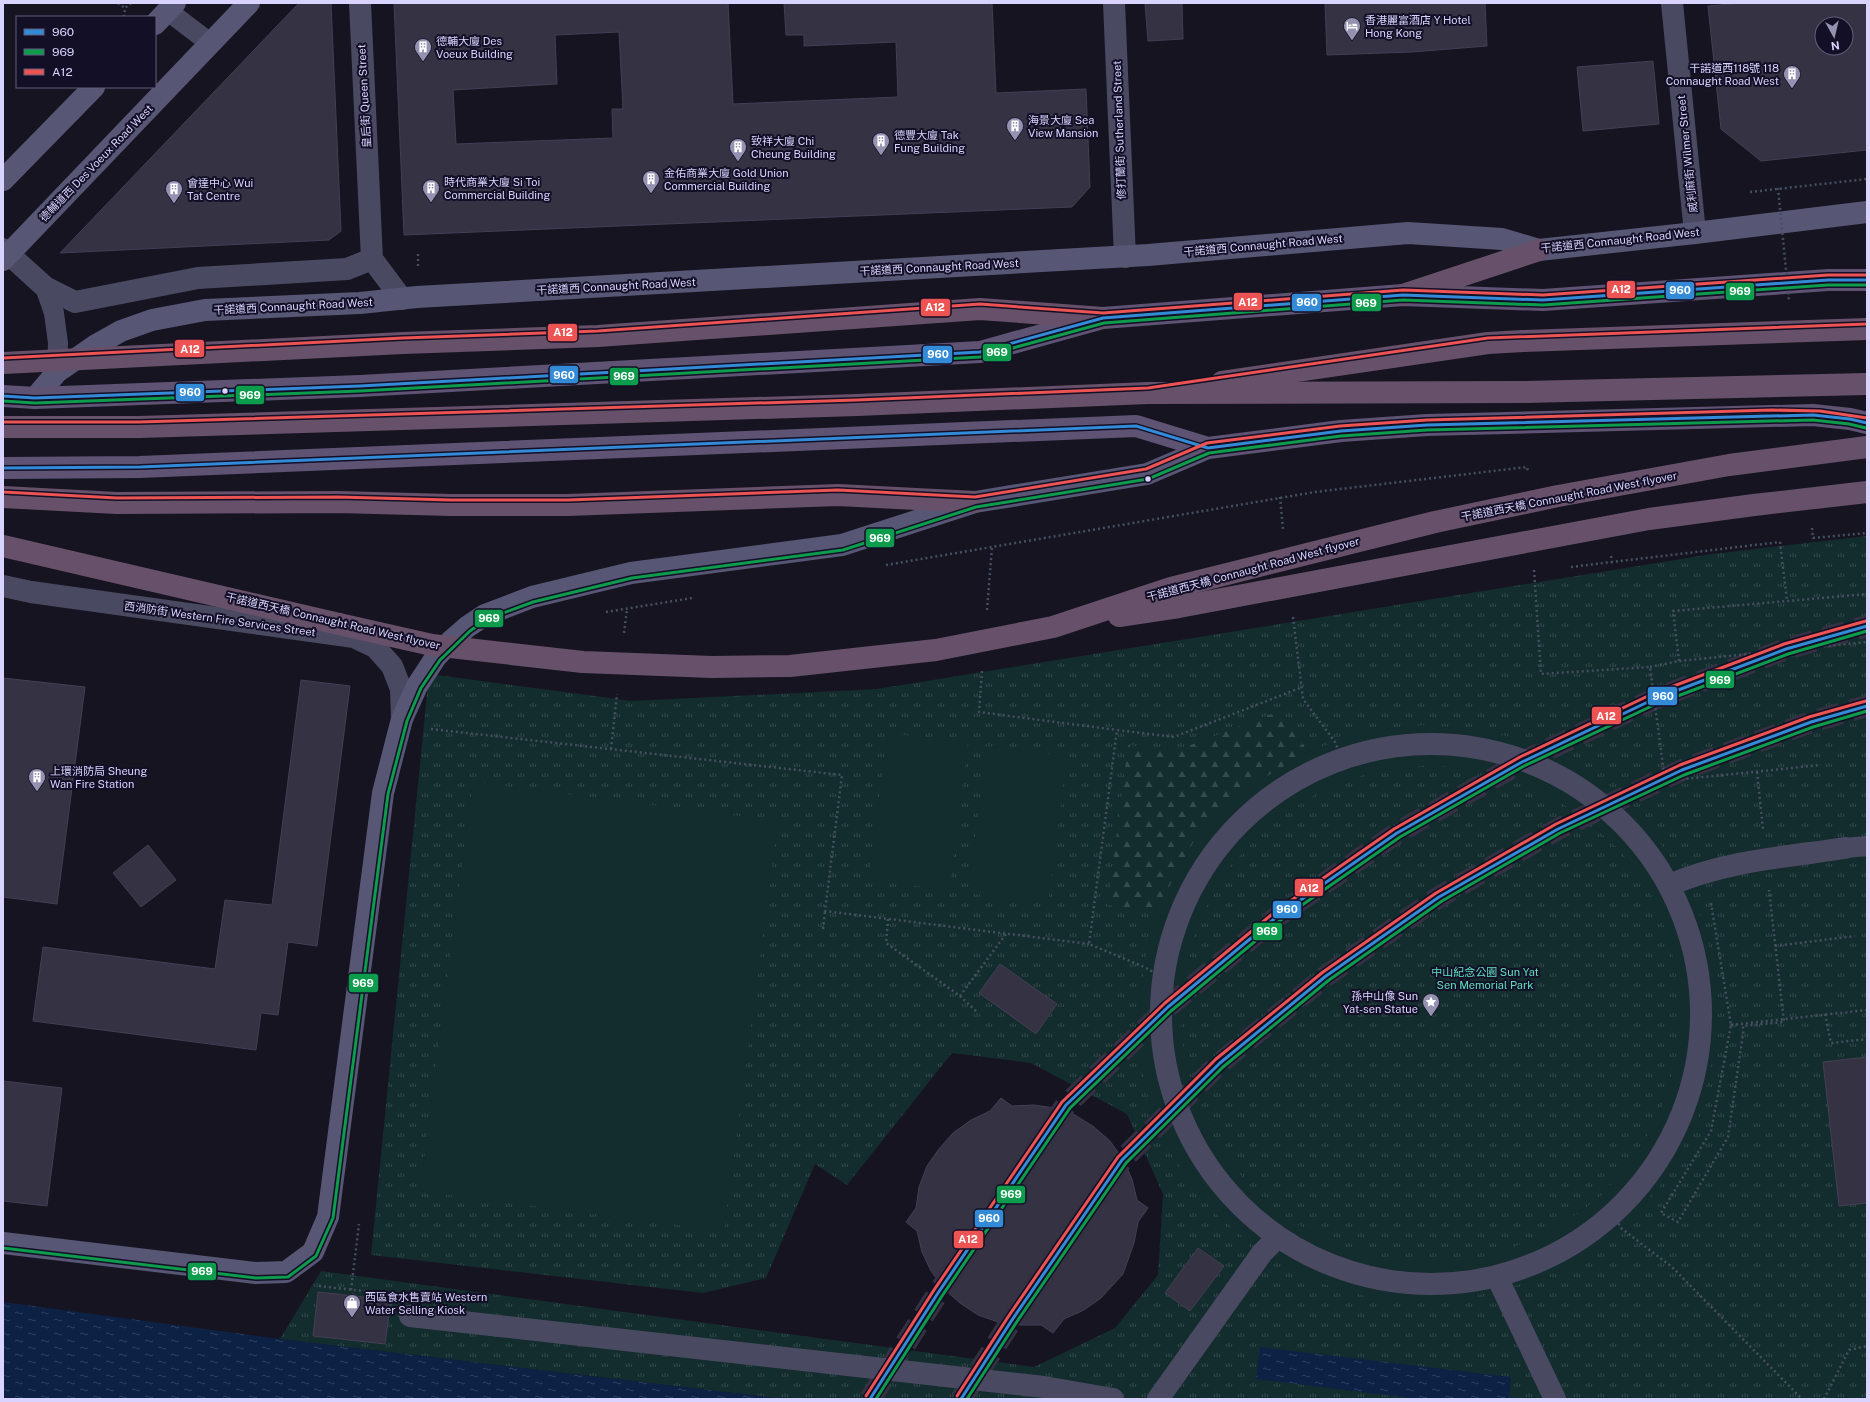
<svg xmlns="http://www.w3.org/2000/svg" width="1870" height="1402" viewBox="0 0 1870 1402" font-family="'Public Sans','Noto Sans TC',sans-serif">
  <defs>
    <pattern id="grass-tufts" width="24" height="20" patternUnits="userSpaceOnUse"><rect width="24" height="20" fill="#132c2d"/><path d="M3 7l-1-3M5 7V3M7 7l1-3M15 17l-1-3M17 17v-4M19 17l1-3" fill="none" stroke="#354a4c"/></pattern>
    <pattern id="forest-firs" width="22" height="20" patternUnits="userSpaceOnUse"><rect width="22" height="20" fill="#132c2d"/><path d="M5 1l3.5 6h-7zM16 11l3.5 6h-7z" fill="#354a4c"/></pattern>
    <pattern id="water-ripples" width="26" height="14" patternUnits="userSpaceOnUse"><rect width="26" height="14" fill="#0d2144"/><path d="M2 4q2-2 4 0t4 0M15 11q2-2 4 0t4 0" fill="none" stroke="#304060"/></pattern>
  </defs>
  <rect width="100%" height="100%" fill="#161421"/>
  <polygon fill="url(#grass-tufts)" points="1867,536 1867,1399 784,1399 280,1339 321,1271 1034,1367 1115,1328 1158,1275 1163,1194 1127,1114 1031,1063 952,1053 847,1185 815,1164 766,1278 703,1293 371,1255 429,674 632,701 877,689 1712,554"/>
  <polygon fill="url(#forest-firs)" points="1277,712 1308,752 1242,791 1193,843 1156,911 1108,905 1128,745 1175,751"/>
  <g fill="#132c2d" fill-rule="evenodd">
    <path d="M1424,725l63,5 60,20 54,32 47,43 36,54 22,51 11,57 -1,58 -16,68 -32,63 -46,53 -58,40 -61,21 -66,13 -61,-4 -59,-17 -55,-29 -49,-42 -38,-51 -26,-59 -13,-63 8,-71 12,-56 37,-68 49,-52 66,-39 54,-20zM1429,765l54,5 51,17 47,28 40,36 31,45 18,46 10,49v50l-14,58 -28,54 -40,46 -50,35 -57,22 -51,7 -53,-3 -51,-15 -47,-25 -42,-36 -33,-45 -22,-50 -11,-55 2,-55 16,-59 30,-53 43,-45 52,-33 51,-18z"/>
    <polygon points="888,733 968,743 949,890 869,880"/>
    <polygon points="987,746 1067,756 1048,903 968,893"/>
    <polygon points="473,782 778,821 724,1231 420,1191"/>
  </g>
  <g fill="url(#water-ripples)">
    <polygon points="3,1302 280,1339 784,1399 3,1399"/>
    <polygon points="1260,1347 1511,1377 1509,1399 1418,1399 1256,1379"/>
  </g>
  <g fill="#343243" stroke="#433f54" fill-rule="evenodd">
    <polygon points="299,3 331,3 341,231 329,240 60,253"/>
    <path d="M394,3h334l5,101 165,-7 -2,-55 -92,4v-11h-18l-2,-32h208l4,90 90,-4 4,98 -18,20 -668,28zM619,32l4,77h-11l1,29 -157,6 -3,-54 104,-6 -2,-49z"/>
    <polygon points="1145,3 1182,3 1183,39 1148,41"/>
    <polygon points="1325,3 1485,3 1487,46 1412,52 1327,55"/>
    <path d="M1741,3h126v147l-106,11 -40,-32 -13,-123zM1822,24h24v24h-24z"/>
    <polygon points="1653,61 1659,124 1583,131 1577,67"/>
    <polygon points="3,678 85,687 57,904 3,897"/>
    <polygon points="301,680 350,686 317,946 288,942 278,1015 261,1013 256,1050 33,1021 43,947 215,969 225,900 272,905"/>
    <polygon points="148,845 176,880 141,907 113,873"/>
    <polygon points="1000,964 1057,1004 1036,1034 979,993"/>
    <polygon points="1867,1057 1867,1203 1839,1206 1823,1062"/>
    <polygon points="3,1081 62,1088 47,1206 3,1201"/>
    <polygon points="1001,1098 1012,1106 1034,1105 1055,1108 1075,1115 1094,1127 1110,1141 1123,1159 1132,1179 1137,1200 1148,1208 1138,1222 1134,1243 1123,1274 1101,1298 1084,1310 1064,1319 1053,1333 1041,1325 1020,1325 998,1322 978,1315 960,1303 944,1289 931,1271 922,1252 917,1231 906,1222 916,1208 919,1187 927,1166 939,1149 953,1133 971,1120 990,1111"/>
    <polygon points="1198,1248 1224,1266 1190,1311 1165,1293"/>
    <polygon points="318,1292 391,1300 385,1344 313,1336"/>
  </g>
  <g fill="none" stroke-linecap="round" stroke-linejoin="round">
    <g stroke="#333142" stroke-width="22" stroke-dasharray="22 11" stroke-linecap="butt">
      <polyline points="870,1399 938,1293 1066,1105 1168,1007 1279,915 1397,833 1522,762 1652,700 1786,649 1867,626"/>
      <polyline points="961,1399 1012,1320 1122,1160 1220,1063 1326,976 1439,897 1558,829 1682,770 1811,722 1867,706"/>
    </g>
    <g stroke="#44505f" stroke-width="2.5" stroke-dasharray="2 3" stroke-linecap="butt">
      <polyline points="118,3 125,8"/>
      <polyline points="124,17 125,8 131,3"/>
      <polyline points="1750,192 1867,179"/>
      <polyline points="418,266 418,253"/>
      <polyline points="1280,497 1283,529"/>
      <polyline points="1812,528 1813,538 1867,533"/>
      <polyline points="1780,542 1787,601"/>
      <polyline points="886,565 1315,492 1527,467 1528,472"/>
      <polyline points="1571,567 1612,562"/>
      <polyline points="1534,570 1541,674 1650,667 1665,781 1821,765"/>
      <polyline points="987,610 992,547"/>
      <polyline points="606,612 692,598"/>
      <polyline points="1293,617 1303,699 1335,742 1342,760"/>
      <polyline points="624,633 627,609"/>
      <polyline points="1679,661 1673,611 1867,594"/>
      <polyline points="1650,667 1679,661 1867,642"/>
      <polyline points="982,671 979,712 1117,730"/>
      <polyline points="431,729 842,775 825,911 1089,944"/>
      <polyline points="611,749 617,694"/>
      <polyline points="1757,772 1763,829"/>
      <polyline points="1711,903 1731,1025 1711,1131 1661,1213 1678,1222 1728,1137 1743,1034 1743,1026 1784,1022 1769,890"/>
      <polyline points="888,919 886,943 960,996 977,1012"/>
      <polyline points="823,929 825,911"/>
      <polyline points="1775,946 1855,936"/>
      <polyline points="1161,976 1144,967 1089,944 1117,730 1174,737 1300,688"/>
      <polyline points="960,996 1006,934"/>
      <polyline points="1825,1014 1831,1043 1867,1039"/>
      <polyline points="1613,1215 1622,1229 1672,1267 1802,1399"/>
      <polyline points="319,1286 389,1294"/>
      <polyline points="351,1290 359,1224"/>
      <polyline points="1824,1399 1849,1350 1867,1346"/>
    </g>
    <g stroke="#4a4962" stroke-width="20">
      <polyline points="168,11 210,43"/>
      <polyline points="45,287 54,313 58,343 57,372"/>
      <polyline points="1845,848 1867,846"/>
    </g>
    <g stroke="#4a4962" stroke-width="22">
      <polyline points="360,3 372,259 402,299"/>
      <polyline points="1114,3 1125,257"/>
      <polyline points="1672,3 1695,233"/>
      <polyline points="3,249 45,287 75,302 198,278 347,269 372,259"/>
      <polyline points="3,586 31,592 354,637 375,647 392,666 401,689 402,719"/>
      <circle cx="1431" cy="1014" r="270"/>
      <path d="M1670,885c54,-24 117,-28 175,-37"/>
      <polyline points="1497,1277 1555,1399"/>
      <polyline points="410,1316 1044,1387 1113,1399"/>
      <polyline points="1158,1399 1262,1253 1277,1238"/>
    </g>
    <g stroke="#575674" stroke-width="22">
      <polyline points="155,24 175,3"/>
      <polyline points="3,180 94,87"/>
      <polyline points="3,260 249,3"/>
      <polyline points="35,398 57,372 96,345 121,331 152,320 205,310 360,303 417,297 1148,255 1408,233 1502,239 1539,250 1695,233 1867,212"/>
      <polyline points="3,1243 256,1273 286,1272 313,1252 328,1217 383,793 402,719 417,686 436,657 451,641 467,627 485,615 532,597 631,573 842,545 975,502 1147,474 1208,448"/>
    </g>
    <g stroke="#5e5373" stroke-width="22">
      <polyline points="3,396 35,398 360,386 980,352 1103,318 1403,295 1543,300 1828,280 1867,280"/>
      <polyline points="3,468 140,467 1136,426 1208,448 1341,431 1427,425 1813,415 1850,419 1867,423"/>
    </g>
    <g stroke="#67516a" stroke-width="22">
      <polyline points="1403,295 1539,250"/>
      <polyline points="403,343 598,336 980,309 1103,318"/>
      <polyline points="1222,382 1488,343 1523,341"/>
      <polyline points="3,427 139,427 857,405 1148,393 1525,392"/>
      <polyline points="3,497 117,503 338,502 451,505 568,505 838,495 975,502"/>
      <polyline points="3,546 339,624"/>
    </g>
    <g stroke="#44505f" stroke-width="2.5" stroke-dasharray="2 3" stroke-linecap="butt">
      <polyline points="1778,188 1789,301"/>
      <polyline points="1611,556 1612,562 1780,542"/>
      <polyline points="1731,1025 1867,1010"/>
    </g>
    <g stroke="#67516a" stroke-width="22">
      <polyline points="1523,341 1867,329"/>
      <polyline points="3,363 403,343"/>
      <polyline points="1525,392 1867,384"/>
      <polyline points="1119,616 1179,607 1649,519 1754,505 1867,492"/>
      <polyline points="339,624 432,645 583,662 712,667 790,666 936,650 1053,627 1171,588 1435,522 1558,496 1729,465 1867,447"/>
    </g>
    <defs>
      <g id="bus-1">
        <polyline points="3,396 35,398 360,386 980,352 1103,318 1403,295 1543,300 1828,280 1867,280"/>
        <polyline points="3,468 140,467 1136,426 1208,448 1341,431 1427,425 1813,415 1850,419 1867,423"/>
        <polyline points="870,1399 938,1293 1066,1105 1168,1007 1279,915 1397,833 1522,762 1652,700 1786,649 1867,626"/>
        <polyline points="961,1399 1012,1320 1122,1160 1220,1063 1326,976 1439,897 1558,829 1682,770 1811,722 1867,706"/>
      </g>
      <g id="bus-2">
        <polyline points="3,401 35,403 360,391 980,357 1104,323 1403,300 1543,305 1828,285 1867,285"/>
        <polyline points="3,1248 256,1278 288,1277 316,1256 333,1218 388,794 407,721 421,688 440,660 470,631 487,619 533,602 632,578 843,550 976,507 1148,479 1209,453 1341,436 1427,430 1813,420 1849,424 1866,428"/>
        <polyline points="876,1399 942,1296 1070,1108 1171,1011 1282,919 1400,837 1524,766 1654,705 1788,654 1867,631"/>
        <polyline points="967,1399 1016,1323 1126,1163 1223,1067 1329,980 1442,901 1560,833 1684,775 1813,727 1867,711"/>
      </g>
      <g id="bus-3">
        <polyline points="3,358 403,338 598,331 980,304 1103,313 1403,290 1543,295 1828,275 1867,275"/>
        <polyline points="3,422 139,422 857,400 1148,388 1488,338 1867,324"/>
        <polyline points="3,492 117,498 338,497 451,500 568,500 838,490 975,497 1146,469 1207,443 1340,426 1427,420 1772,410 1820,411 1867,418"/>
        <polyline points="866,1396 934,1290 1062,1102 1165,1003 1276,911 1394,829 1520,757 1650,695 1784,644 1866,621"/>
        <polyline points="957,1396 1008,1317 1118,1157 1216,1059 1323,972 1436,893 1556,824 1680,765 1809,717 1866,701"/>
      </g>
    </defs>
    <use href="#bus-1" stroke="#130f26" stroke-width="6"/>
    <use href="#bus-2" stroke="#130f26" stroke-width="6"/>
    <use href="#bus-3" stroke="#130f26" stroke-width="6"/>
    <use href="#bus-1" stroke="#338bd7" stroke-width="3"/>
    <use href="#bus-2" stroke="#0d9c4c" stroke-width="3"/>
    <use href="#bus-3" stroke="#ed5353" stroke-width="3"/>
  </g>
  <defs>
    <symbol id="hotel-pin" viewBox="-11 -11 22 30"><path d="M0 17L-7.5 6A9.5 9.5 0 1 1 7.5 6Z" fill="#9591b1" stroke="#130f26"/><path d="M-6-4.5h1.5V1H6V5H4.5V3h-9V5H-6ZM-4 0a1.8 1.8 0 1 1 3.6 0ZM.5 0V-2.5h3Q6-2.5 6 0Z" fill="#fff"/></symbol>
    <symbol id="building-pin" viewBox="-11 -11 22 30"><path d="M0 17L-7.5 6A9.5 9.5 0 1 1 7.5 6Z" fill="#9591b1" stroke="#130f26"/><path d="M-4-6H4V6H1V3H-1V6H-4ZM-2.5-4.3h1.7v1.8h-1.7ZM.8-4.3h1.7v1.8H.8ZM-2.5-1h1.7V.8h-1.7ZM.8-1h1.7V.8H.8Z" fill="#fff"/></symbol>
    <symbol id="sight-pin" viewBox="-11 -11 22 30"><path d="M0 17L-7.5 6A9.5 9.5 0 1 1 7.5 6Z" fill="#9591b1" stroke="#130f26"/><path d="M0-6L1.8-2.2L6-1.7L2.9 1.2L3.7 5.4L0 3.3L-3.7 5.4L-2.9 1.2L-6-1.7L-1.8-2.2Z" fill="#fff"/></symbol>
    <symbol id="shop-pin" viewBox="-11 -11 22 30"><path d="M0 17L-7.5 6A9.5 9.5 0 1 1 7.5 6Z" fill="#9591b1" stroke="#130f26"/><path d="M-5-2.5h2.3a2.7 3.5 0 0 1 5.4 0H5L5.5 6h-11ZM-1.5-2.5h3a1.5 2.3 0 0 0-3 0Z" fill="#fff"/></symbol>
  </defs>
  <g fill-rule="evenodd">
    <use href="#hotel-pin" x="1342" y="16" width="20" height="27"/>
    <use href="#building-pin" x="413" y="37" width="20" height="27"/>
    <use href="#building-pin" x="1782" y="64" width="20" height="27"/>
    <use href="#building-pin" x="1005" y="116" width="20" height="27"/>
    <use href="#building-pin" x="871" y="131" width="20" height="27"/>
    <use href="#building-pin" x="728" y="137" width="20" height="27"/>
    <use href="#building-pin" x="641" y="169" width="20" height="27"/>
    <use href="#building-pin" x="421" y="178" width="20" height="27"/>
    <use href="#building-pin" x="164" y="179" width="20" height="27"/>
    <use href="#building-pin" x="27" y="767" width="20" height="27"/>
    <use href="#sight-pin" x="1421" y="992" width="20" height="27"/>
    <use href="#shop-pin" x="342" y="1293" width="20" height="27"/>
  </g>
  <g fill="#d9d4ff" stroke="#130f26" stroke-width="1.5">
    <circle cx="225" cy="391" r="3.5"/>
    <circle cx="1148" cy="479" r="3.5"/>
  </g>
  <g text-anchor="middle" stroke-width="4" stroke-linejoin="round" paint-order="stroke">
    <g font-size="11" fill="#d9d4ff" stroke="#130f26" text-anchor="start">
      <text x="1365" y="24">香港麗富酒店 Y Hotel<tspan x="1365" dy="13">Hong Kong</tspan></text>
      <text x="436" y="45">德輔大廈 Des<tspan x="436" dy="13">Voeux Building</tspan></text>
      <text x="1779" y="72" text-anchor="end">干諾道西118號 118<tspan x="1779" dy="13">Connaught Road West</tspan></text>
      <text x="1028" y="124">海景大廈 Sea<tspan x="1028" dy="13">View Mansion</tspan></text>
      <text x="894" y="139">德豐大廈 Tak<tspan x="894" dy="13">Fung Building</tspan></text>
      <text x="751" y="145">致祥大廈 Chi<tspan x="751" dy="13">Cheung Building</tspan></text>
      <text x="664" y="177">金佑商業大廈 Gold Union<tspan x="664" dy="13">Commercial Building</tspan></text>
      <text x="444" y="186">時代商業大廈 Si Toi<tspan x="444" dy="13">Commercial Building</tspan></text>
      <text x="187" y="187">會達中心 Wui<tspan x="187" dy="13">Tat Centre</tspan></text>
      <text x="50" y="775">上環消防局 Sheung<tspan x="50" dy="13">Wan Fire Station</tspan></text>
      <text x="1418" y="1000" text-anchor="end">孫中山像 Sun<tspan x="1418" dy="13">Yat-sen Statue</tspan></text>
      <text x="365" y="1301">西區食水售賣站 Western<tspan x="365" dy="13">Water Selling Kiosk</tspan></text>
    </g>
    <g font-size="11" fill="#d9d4ff" stroke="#130f26">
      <text transform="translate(364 96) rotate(-93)" y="4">皇后街 Queen Street</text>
      <text transform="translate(1119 130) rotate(-92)" y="4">修打蘭街 Sutherland Street</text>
      <text transform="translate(1687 154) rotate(-96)" y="4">威利麻街 Wilmer Street</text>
      <text transform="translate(96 163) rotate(-46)" y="4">德輔道西 Des Voeux Road West</text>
      <text transform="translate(1620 240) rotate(-6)" y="4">干諾道西 Connaught Road West</text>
      <text transform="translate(1263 245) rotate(-5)" y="4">干諾道西 Connaught Road West</text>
      <text transform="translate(939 267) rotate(-3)" y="4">干諾道西 Connaught Road West</text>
      <text transform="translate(616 286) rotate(-3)" y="4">干諾道西 Connaught Road West</text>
      <text transform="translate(293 306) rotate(-3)" y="4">干諾道西 Connaught Road West</text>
      <text transform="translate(1569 496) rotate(-11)" y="4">干諾道西天橋 Connaught Road West flyover</text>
      <text transform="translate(1253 569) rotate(-15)" y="4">干諾道西天橋 Connaught Road West flyover</text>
      <text transform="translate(220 619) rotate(8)" y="4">西消防街 Western Fire Services Street</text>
      <text transform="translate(333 621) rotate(13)" y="4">干諾道西天橋 Connaught Road West flyover</text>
    </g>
    <g font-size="11" fill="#5fe0c0" stroke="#130f26">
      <text x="1485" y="976">中山紀念公園 Sun Yat<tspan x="1485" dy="13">Sen Memorial Park</tspan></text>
    </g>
  </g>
  <g stroke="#130f26" stroke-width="1.5">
    <rect x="1606" y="280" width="30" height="19" rx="4" fill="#ed5353"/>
    <rect x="1665" y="281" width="30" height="19" rx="4" fill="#338bd7"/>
    <rect x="1725" y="282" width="30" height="19" rx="4" fill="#0d9c4c"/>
    <rect x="1233" y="292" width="30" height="19" rx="4" fill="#ed5353"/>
    <rect x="1291" y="293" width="31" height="19" rx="4" fill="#338bd7"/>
    <rect x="1351" y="293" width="31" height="19" rx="4" fill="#0d9c4c"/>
    <rect x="920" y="298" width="31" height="19" rx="4" fill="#ed5353"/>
    <rect x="547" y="323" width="31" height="19" rx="4" fill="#ed5353"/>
    <rect x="174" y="339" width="31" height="19" rx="4" fill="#ed5353"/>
    <rect x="982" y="343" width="30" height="19" rx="4" fill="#0d9c4c"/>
    <rect x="922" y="345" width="31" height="19" rx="4" fill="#338bd7"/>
    <rect x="549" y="365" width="30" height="19" rx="4" fill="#338bd7"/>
    <rect x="609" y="367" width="30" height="19" rx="4" fill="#0d9c4c"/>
    <rect x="175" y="383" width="30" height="19" rx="4" fill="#338bd7"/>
    <rect x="235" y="385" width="30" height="20" rx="4" fill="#0d9c4c"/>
    <rect x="865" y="528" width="30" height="20" rx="4" fill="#0d9c4c"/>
    <rect x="474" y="609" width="30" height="19" rx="4" fill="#0d9c4c"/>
    <rect x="1705" y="670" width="30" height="19" rx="4" fill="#0d9c4c"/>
    <rect x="1647" y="686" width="31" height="20" rx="4" fill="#338bd7"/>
    <rect x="1591" y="706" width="31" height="19" rx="4" fill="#ed5353"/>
    <rect x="1294" y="878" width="30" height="19" rx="4" fill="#ed5353"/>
    <rect x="1272" y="900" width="30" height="19" rx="4" fill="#338bd7"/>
    <rect x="1252" y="922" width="31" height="19" rx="4" fill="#0d9c4c"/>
    <rect x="348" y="973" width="31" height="20" rx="4" fill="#0d9c4c"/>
    <rect x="996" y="1185" width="30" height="19" rx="4" fill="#0d9c4c"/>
    <rect x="974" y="1209" width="30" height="19" rx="4" fill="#338bd7"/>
    <rect x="953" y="1230" width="31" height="19" rx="4" fill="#ed5353"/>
    <rect x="187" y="1262" width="30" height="19" rx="4" fill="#0d9c4c"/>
  </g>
  <g font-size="11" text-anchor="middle" font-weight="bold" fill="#fff">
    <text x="1621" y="293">A12</text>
    <text x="1680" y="294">960</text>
    <text x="1740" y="295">969</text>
    <text x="1248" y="306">A12</text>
    <text x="1307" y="306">960</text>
    <text x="1366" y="307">969</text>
    <text x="935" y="311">A12</text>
    <text x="563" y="336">A12</text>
    <text x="190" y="353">A12</text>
    <text x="997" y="356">969</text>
    <text x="938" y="358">960</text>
    <text x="564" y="379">960</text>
    <text x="624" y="380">969</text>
    <text x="190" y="396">960</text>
    <text x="250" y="399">969</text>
    <text x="880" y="542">969</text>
    <text x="489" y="622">969</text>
    <text x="1720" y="684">969</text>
    <text x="1663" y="700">960</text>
    <text x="1606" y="720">A12</text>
    <text x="1309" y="892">A12</text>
    <text x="1287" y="913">960</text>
    <text x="1267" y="935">969</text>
    <text x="363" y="987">969</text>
    <text x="1011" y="1198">969</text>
    <text x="989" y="1222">960</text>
    <text x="968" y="1243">A12</text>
    <text x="202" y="1275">969</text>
  </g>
  <rect width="1870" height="1402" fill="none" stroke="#d9d4ff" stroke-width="8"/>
  <rect x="16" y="16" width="140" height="72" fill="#130f26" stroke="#625e7d"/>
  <rect x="24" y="29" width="20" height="6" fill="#338bd7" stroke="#625e7d"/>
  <text x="52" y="36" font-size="12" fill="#d9d4ff">960</text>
  <rect x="24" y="49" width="20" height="6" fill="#0d9c4c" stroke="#625e7d"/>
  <text x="52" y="56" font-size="12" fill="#d9d4ff">969</text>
  <rect x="24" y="69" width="20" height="6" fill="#ed5353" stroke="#625e7d"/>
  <text x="52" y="76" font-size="12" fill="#d9d4ff">A12</text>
  <g transform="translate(1834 36) rotate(172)"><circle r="19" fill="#130f26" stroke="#625e7d"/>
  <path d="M0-3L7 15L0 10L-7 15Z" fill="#9591b1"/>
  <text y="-6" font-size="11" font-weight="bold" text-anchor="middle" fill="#d9d4ff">N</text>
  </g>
</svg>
